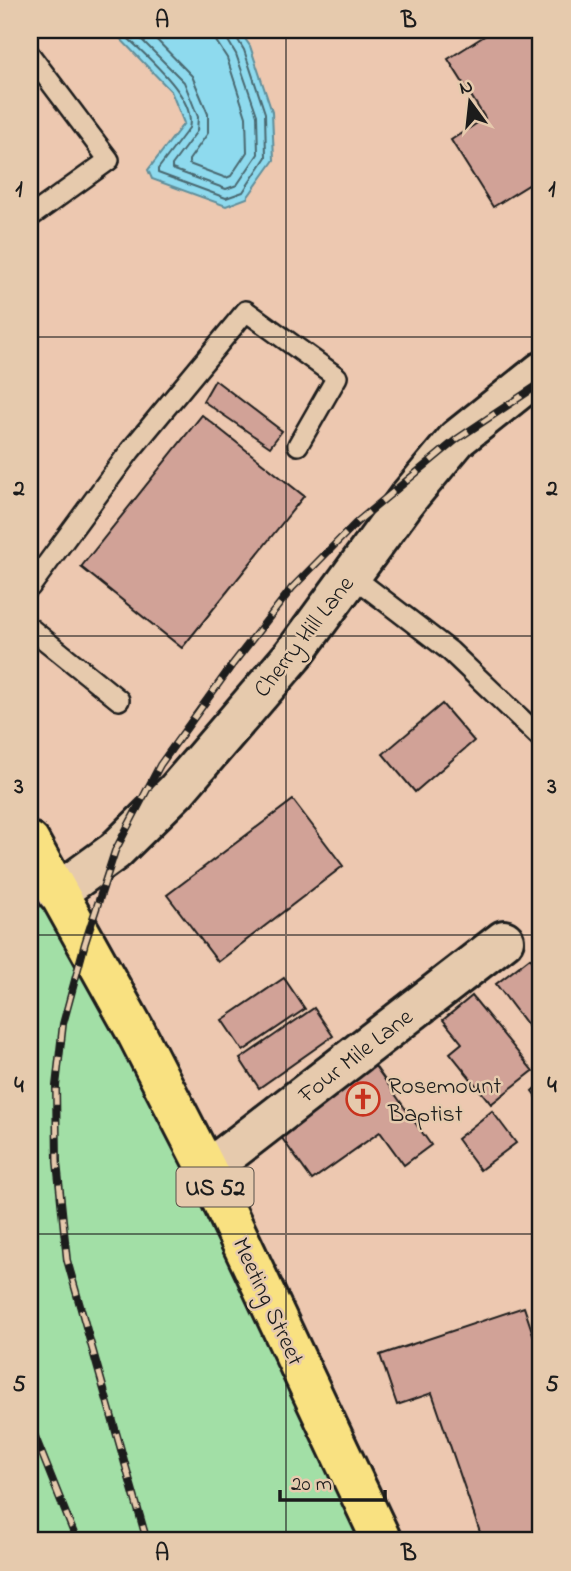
<svg xmlns="http://www.w3.org/2000/svg" width="571" height="1571" viewBox="0 0 571 1571" font-family="'Indie Flower',sans-serif">
  <rect width="100%" height="100%" fill="#edc8b0"/>
  <filter id="ink" filterUnits="userSpaceOnUse"><feTurbulence type="fractalNoise" baseFrequency=".0143" numOctaves="2"/><feDisplacementMap in="SourceGraphic" scale="14" xChannelSelector="R" yChannelSelector="G"/><feConvolveMatrix kernelMatrix="1 2 1 2 8 2 1 2 1" color-interpolation-filters="sRGB"/></filter>
  <g filter="url(#ink)">
    <polygon fill="#a2dfa6" stroke="#5f7e61" stroke-width="2" points="30,839 382,1541 30,1541"/>
    <polygon fill="#8edaee" stroke="#608e9a" stroke-width="2" points="112,30 239,30 250,46 272,112 274,160 247,198 226,206 152,179 148,170 184,123 171,91"/>
    <g fill="none" stroke-linecap="round" stroke-linejoin="round">
      <g stroke="#4a6870" stroke-width="2">
        <path d="M120,30c19,21 78,66 69,98l-31,41v4l68,25 17,-6 23,-35 -1,-44 -21,-63 -9,-15 -1,-5"/>
        <polyline points="132,30 184,82 198,117 197,131 172,165 172,169 226,189 237,185 258,154 257,115 236,54 227,39 225,30"/>
        <polyline points="147,30 192,76 208,114 208,133 189,160 189,164 226,178 231,176 247,152 246,117 227,58 216,41 215,30"/>
      </g>
    </g>
    <g fill="#d1a297" stroke="#1c1c1c" stroke-width="2">
      <polygon points="494,30 541,30 541,198 532,183 493,207 451,140 485,118 448,59"/>
      <polygon points="215,380 282,431 270,447 203,401"/>
      <polygon points="202,415 304,496 182,648 81,567"/>
      <polygon points="442,704 474,741 415,792 383,754"/>
      <polygon points="293,800 343,866 218,962 167,895"/>
      <polygon points="530,958 541,972 541,1027 533,1033 496,984"/>
      <polygon points="284,978 305,1009 243,1051 222,1020"/>
      <polygon points="472,996 533,1071 491,1104 450,1053 462,1043 443,1020"/>
      <polygon points="314,1008 333,1036 259,1088 240,1059"/>
      <polygon points="375,1066 431,1145 404,1165 380,1132 312,1180 279,1134"/>
      <polygon points="541,1083 541,1103 532,1091"/>
      <polygon points="492,1111 516,1143 480,1170 457,1139"/>
      <polygon points="524,1307 541,1358 541,1539 535,1541 483,1541 432,1393 397,1405 380,1355"/>
    </g>
    <g fill="none" stroke-linecap="round" stroke-linejoin="round">
      <defs>
        <g id="service">
          <polyline points="30,55 109,160 30,217"/>
          <polyline points="351,575 450,651 541,738"/>
          <polyline points="30,587 130,451 246,311 337,377 298,445"/>
          <polyline points="30,628 119,700"/>
        </g>
        <g id="minor">
          <polyline points="57,893 115,851 176,791 293,655 408,498 457,439 541,372"/>
          <polyline points="207,1170 504,940"/>
        </g>
        <polyline id="primary" points="30,842 136,1032 207,1170 382,1541"/>
      </defs>
      <use href="#service" stroke="#1c1c1c" stroke-width="24"/>
      <use href="#minor" stroke="#1c1c1c" stroke-width="44"/>
      <use href="#primary" stroke="#1c1c1c" stroke-width="44"/>
      <use href="#service" stroke="#e6caad" stroke-width="19"/>
      <use href="#minor" stroke="#e6caad" stroke-width="38"/>
      <use href="#primary" stroke="#f9e181" stroke-width="38"/>
      <defs>
        <g id="rail">
          <polyline points="30,1424 77,1541"/>
          <polyline points="147,1541 67,1260 57,1162 56,1086 63,1024 85,943 115,851 160,765 232,665 292,588 357,522 457,439 541,383"/>
        </g>
      </defs>
      <use href="#rail" stroke="#1c1c1c" stroke-width="8"/>
      <use href="#rail" stroke="#e6caad" stroke-width="5" stroke-dasharray="16" stroke-linecap="butt"/>
    </g>
  </g>
  <path fill="none" stroke="#1c1c1c" stroke-width="2" stroke-opacity="0.55" d="M286,30v1511M30,337h511M30,636h511M30,935h511M30,1234h511"/>
  <defs>
    <symbol id="church-ring" viewBox="-11 -11 22 22"><circle r="9.5" fill="#e6caad" stroke="#c8321e" stroke-width="1.5"/><path d="M-1.2-6h2.4v3.5h3.3v2.4h-3.3V6h-2.4V-.1h-3.3v-2.4h3.3Z" fill="#c8321e"/></symbol>
  </defs>
  <g fill-rule="evenodd">
    <use href="#church-ring" x="344" y="1080" width="38" height="38"/>
  </g>
  <g text-anchor="middle" stroke-width="5" stroke-linejoin="round" paint-order="stroke">
    <rect fill="#e6caad" stroke="#595048" stroke-width="2" x="176.5" y="1167.5" width="77" height="39" rx="5"/>
    <g font-size="23" font-weight="bold" fill="#1c1c1c">
      <text x="215" y="1195">US 52</text>
    </g>
    <g font-size="24" fill="#1c1c1c" stroke="#e6caad">
      <text transform="translate(303 636) rotate(-52)" y="8">Cherry Hill Lane</text>
      <text transform="translate(355 1055) rotate(-38)" y="8">Four Mile Lane</text>
      <text transform="translate(269 1301) rotate(65)" y="8">Meeting Street</text>
    </g>
    <g font-size="24" fill="#1c1c1c" stroke="#e6caad" text-anchor="start">
      <text x="388" y="1093">Rosemount<tspan x="388" dy="28">Baptist</tspan></text>
    </g>
  </g>
  <rect width="571" height="1571" fill="none" stroke="#e6caad" stroke-width="77"/>
  <g transform="translate(470 102) rotate(345)" stroke="#e6caad" stroke-width="5" paint-order="stroke">
  <path d="M0-5L12 26L0 18L-12 26Z" fill="#1c1c1c"/>
  <text y="-10" font-size="19" font-weight="bold" text-anchor="middle" fill="#1c1c1c">N</text>
  </g>
  <path d="M280 1490v10h105v-10" fill="none" stroke="#1c1c1c" stroke-width="3.5"/>
  <text x="291" y="1490" font-size="21" fill="#1c1c1c" stroke="#e6caad" stroke-width="5" paint-order="stroke">20 m</text>
  <rect x="38" y="38" width="494" height="1494" fill="none" stroke="#1c1c1c" stroke-width="2.5"/>
  <g font-size="23" text-anchor="middle" font-weight="bold" fill="#1c1c1c">
    <text x="162" y="27">A</text>
    <text x="409" y="27">B</text>
    <text x="19" y="196">1</text>
    <text x="552" y="196">1</text>
    <text x="19" y="495">2</text>
    <text x="552" y="495">2</text>
    <text x="19" y="793">3</text>
    <text x="552" y="793">3</text>
    <text x="19" y="1092">4</text>
    <text x="552" y="1092">4</text>
    <text x="19" y="1391">5</text>
    <text x="552" y="1391">5</text>
    <text x="162" y="1560">A</text>
    <text x="409" y="1560">B</text>
  </g>
</svg>
